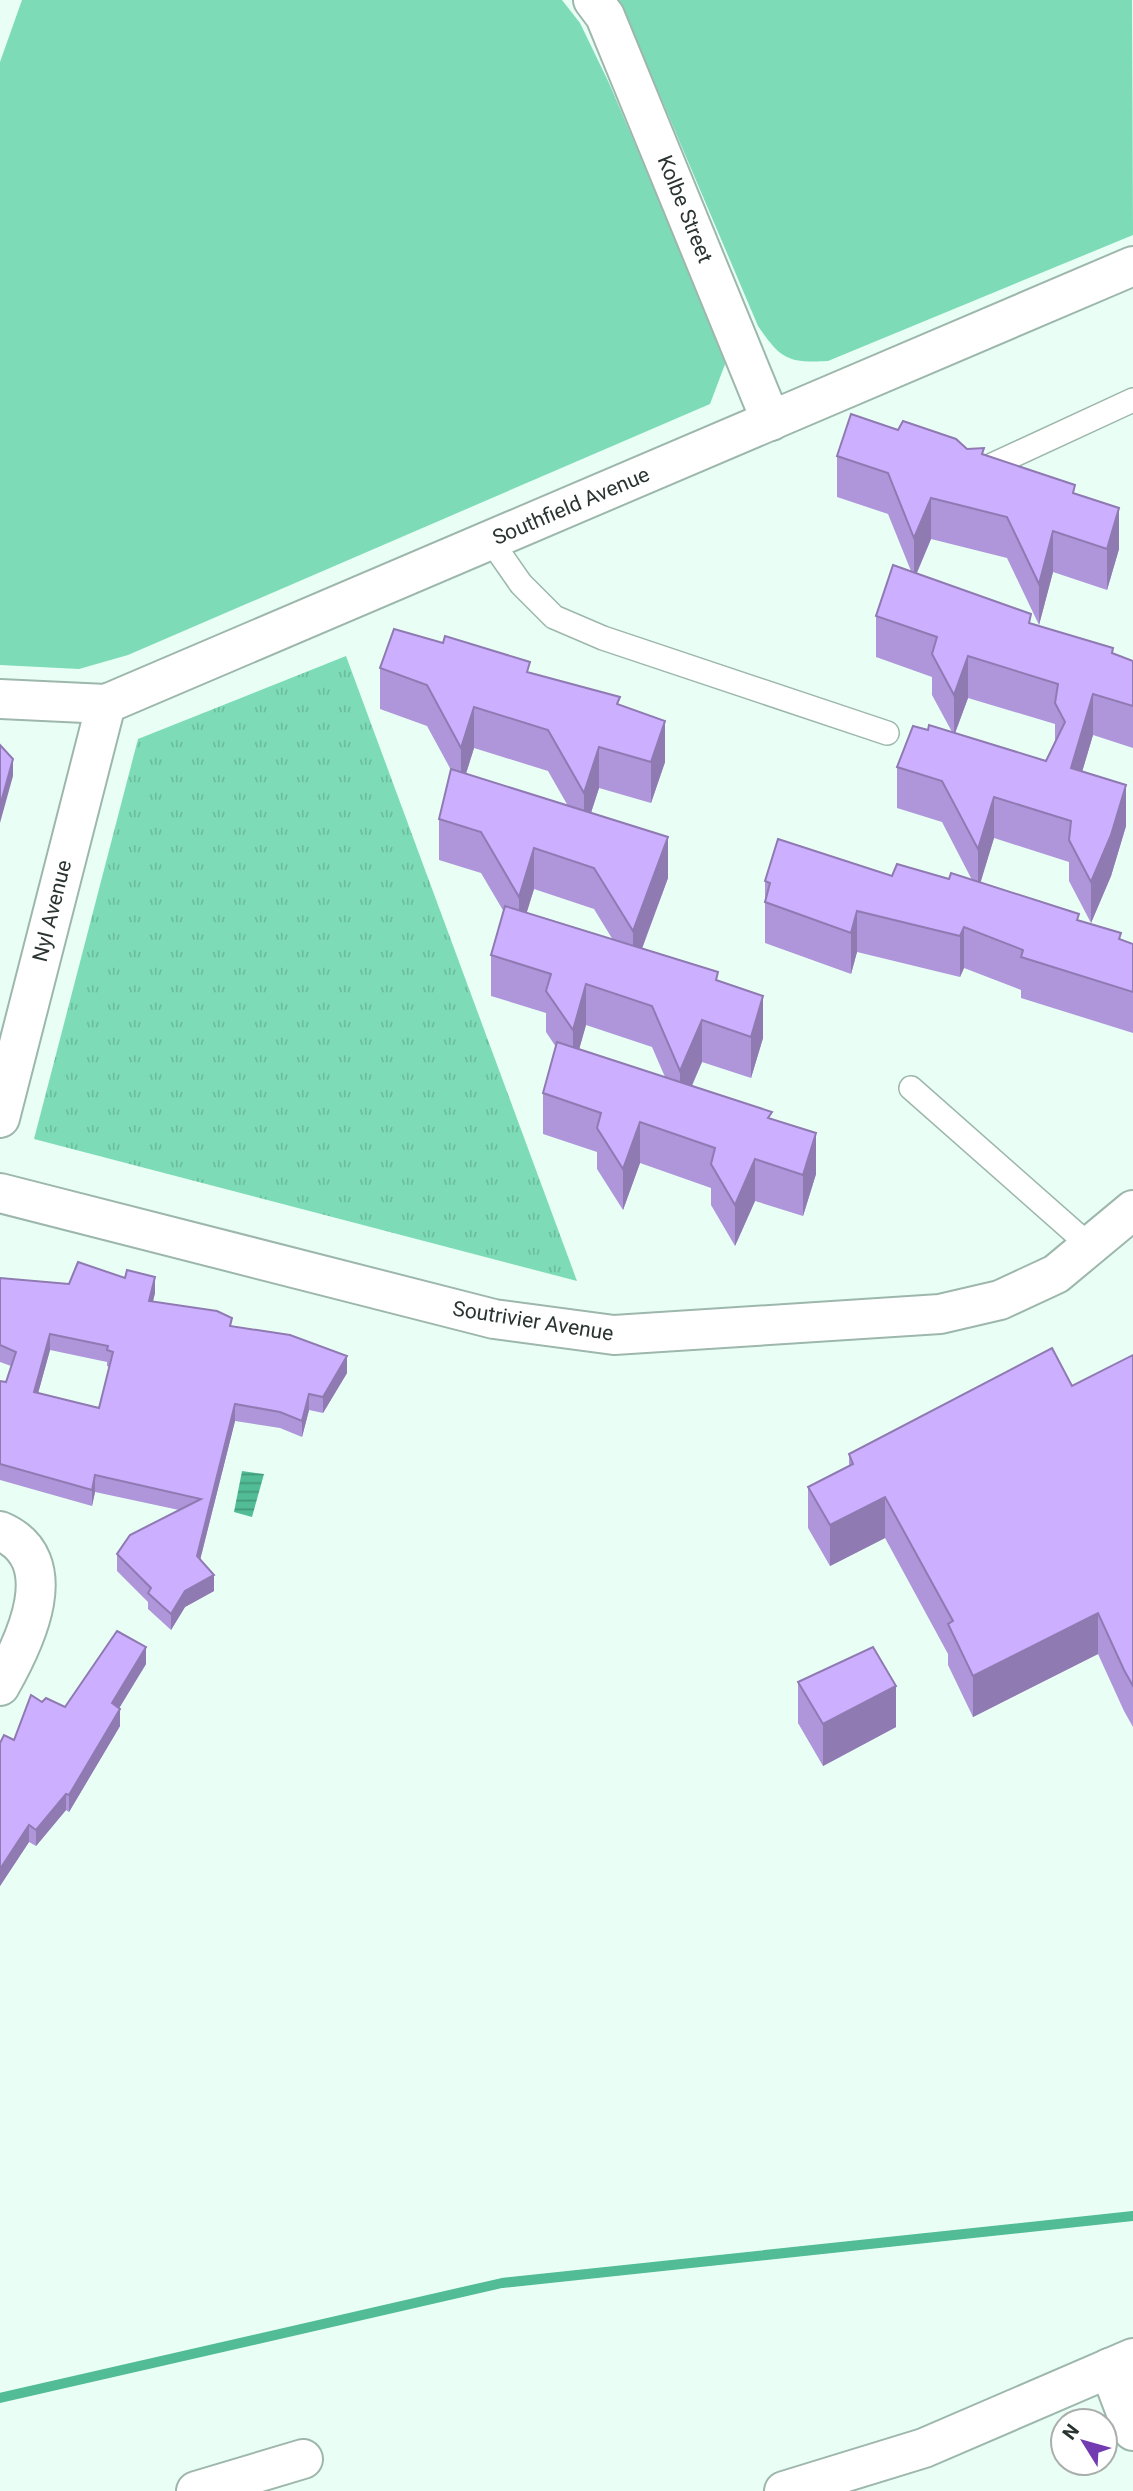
<svg xmlns="http://www.w3.org/2000/svg" width="1133" height="2491" viewBox="0 0 1133 2491" font-family="Roboto,sans-serif">
  <defs>
    <pattern id="park-tufts" width="24" height="20" patternUnits="userSpaceOnUse" patternTransform="scale(1.75)"><rect width="24" height="20" fill="#7ddcb7"/><path d="M3 7l-1-3M5 7V3M7 7l1-3M15 17l-1-3M17 17v-4M19 17l1-3" fill="none" stroke="#6cbd9e"/></pattern>
    <pattern id="water-rules" width="6" height="5" patternUnits="userSpaceOnUse" patternTransform="scale(1.75)"><rect width="6" height="5" fill="#51bc96"/><path d="M0 2.5h6" fill="none" stroke="#439a7b"/></pattern>
  </defs>
  <rect width="100%" height="100%" fill="#e9fff5"/>
  <g fill="#7ddcb7">
    <polygon points="22,0 562,0 580,23 609,83 727,359 710,404 128,655 79,669 0,665 0,62"/>
    <path d="M616,0h516l1,235 -305,126c-41,2 -47,-2 -70,-35l-134,-315z"/>
  </g>
  <polygon fill="url(#park-tufts)" points="346,656 577,1281 34,1139 138,739"/>
  <polygon fill="url(#water-rules)" points="242,1471 264,1474 252,1517 234,1512"/>
  <g fill="none" stroke-linecap="round" stroke-linejoin="round">
    <polyline stroke="#51bc96" stroke-width="10" points="0,2398 502,2283 1133,2216"/>
    <defs>
      <g id="service">
        <polyline points="975,473 1133,400"/>
        <polyline points="491,541 521,584 554,617 603,638 887,733"/>
        <polyline points="911,1088 1091,1247"/>
      </g>
      <g id="minor">
        <polyline points="593,0 605,16 771,421"/>
        <polyline points="0,699 106,704 1133,266"/>
        <polyline points="0,1118 106,704"/>
        <polyline points="0,1193 494,1319 614,1335 940,1314 1000,1300 1056,1274 1133,1210"/>
        <path d="M0,1531c66,28 25,111 0,155"/>
        <polyline points="1109,2368 1133,2431"/>
        <polyline points="196,2491 303,2459"/>
        <polyline points="784,2491 924,2448 1133,2358"/>
      </g>
    </defs>
    <use href="#service" stroke="#9db7ac" stroke-width="26"/>
    <use href="#minor" stroke="#9db7ac" stroke-width="42"/>
    <use href="#service" stroke="#fff" stroke-width="23"/>
    <use href="#minor" stroke="#fff" stroke-width="38"/>
  </g>
  <g fill="#af96db" fill-rule="evenodd">
    <path d="M898,430l69,19 108,45 44,55 -12,41 -54,-18 -14,53 -32,-67 -76,-19 -14,34 114,51 102,37v87l-40,-13 -11,37 44,54 -15,50 -20,47 -22,-42v-19l-75,-24 -14,44 99,39 54,23v89l-112,-35v-8l-57,-22 -4,9 -103,-25 -6,22 -86,-31v-62l127,-5 80,4 -30,-58 -45,-14v-41l31,-37 24,2 -20,-37v-18l-56,-20v-41l35,-45 -23,-57 -51,-17v-41zM968,698l87,26v19l-9,18 -91,-28z"/>
    <path d="M380,668l150,5 90,33 45,56 -14,41 -52,-15 -8,25 77,65 -26,71 76,31 45,58 -12,40 -49,-16 -10,24 80,34 44,54 -13,42 -48,-15 -20,45 -24,-41v-17l-71,-25 -17,47 -26,-41v-17l-54,-18v-41l13,-46 -10,-15v-19l-55,-17v-41l13,-43 -23,-39 -42,-13v-41l12,-49 -24,-44 -47,-17zM474,748l74,23 20,35 -102,-32zM534,889l60,20 19,31 -87,-27zM586,1025l66,22 13,30 -86,-28z"/>
    <path d="M0,1278l155,15 -2,8 79,25 115,47 -24,40 -14,-3 -7,27 -22,-9 -45,-7 -35,139 14,31 -29,16 -14,23 -23,-21v-7l-31,-31v-17l62,-44 -84,-18 -3,14 -92,-26v-99l6,1 5,-16 -11,-4zM50,1350l57,12v4l2,1 -10,41 -61,-15z"/>
    <polygon points="1133,1355 1133,1727 1124,1711 1098,1654 973,1717 948,1665 948,1654 885,1538 830,1566 808,1528 808,1487 849,1466 849,1454 1072,1386"/>
    <polygon points="146,1664 119,1708 120,1726 69,1812 66,1810 36,1846 29,1842 0,1886 0,1743 14,1740 42,1702 65,1707"/>
    <polygon points="798,1682 896,1727 823,1766 798,1723"/>
  </g>
  <g fill="#8f7ab2">
    <polygon points="931,498 931,539 914,579 914,538"/>
    <polygon points="1119,508 1119,549 1107,590 1107,549"/>
    <polygon points="1053,531 1053,572 1039,625 1039,584"/>
    <polygon points="968,656 968,698 954,736 954,695"/>
    <polygon points="1093,694 1093,735 1071,809 1071,768"/>
    <polygon points="474,707 474,748 461,789 461,748"/>
    <polygon points="665,721 665,762 651,803 651,762"/>
    <polygon points="599,747 599,788 584,834 584,793"/>
    <polygon points="13,759 13,776 0,823 0,806"/>
    <polygon points="1126,785 1126,826 1111,876 1091,923 1091,882"/>
    <polygon points="994,797 994,838 978,891 978,849"/>
    <polygon points="668,837 668,878 633,972 633,931"/>
    <polygon points="534,848 534,889 519,938 519,897"/>
    <polygon points="857,911 857,952 851,974 851,933"/>
    <polygon points="964,927 964,968 960,977 960,936"/>
    <polygon points="586,984 586,1025 573,1071 573,1030"/>
    <polygon points="763,996 763,1038 751,1078 751,1037"/>
    <polygon points="702,1020 702,1062 680,1112 680,1071"/>
    <polygon points="640,1122 640,1163 623,1210 623,1169"/>
    <polygon points="816,1133 816,1174 803,1216 803,1175"/>
    <polygon points="755,1159 755,1201 735,1246 735,1205"/>
    <polygon points="155,1277 155,1293 149,1317 149,1301"/>
    <polygon points="50,1334 50,1350 34,1408 34,1392"/>
    <polygon points="347,1356 347,1373 323,1413 323,1397"/>
    <polygon points="309,1394 309,1410 302,1437 302,1421"/>
    <polygon points="235,1404 235,1421 197,1572 197,1556"/>
    <polygon points="95,1475 95,1492 92,1506 92,1490"/>
    <polygon points="885,1497 885,1538 830,1566 830,1525"/>
    <polygon points="214,1575 214,1591 185,1607 171,1630 171,1614 185,1591"/>
    <polygon points="1098,1613 1098,1654 973,1717 973,1676"/>
    <polygon points="146,1647 146,1664 112,1720 112,1703"/>
    <polygon points="896,1686 896,1727 823,1766 823,1724"/>
    <polygon points="120,1709 120,1726 69,1812 69,1795"/>
    <polygon points="66,1794 66,1810 36,1846 36,1830"/>
    <polygon points="29,1825 29,1842 0,1886 0,1869"/>
  </g>
  <g fill="#ccafff" stroke="#8f7ab2" stroke-width="2" fill-rule="evenodd">
    <polygon points="851,414 898,430 903,421 956,439 967,449 984,448 982,454 1075,485 1073,493 1119,508 1107,549 1053,531 1039,584 1007,517 931,498 914,538 888,473 837,456"/>
    <polygon points="893,565 1031,614 1029,623 1113,648 1112,653 1133,661 1133,706 1093,694 1071,768 1126,785 1111,835 1091,882 1069,840 1071,821 994,797 978,849 942,781 897,767 913,726 928,730 929,725 1046,761 1065,722 1055,703 1058,684 968,656 954,695 932,654 937,637 876,616"/>
    <polygon points="394,629 443,643 445,636 530,662 527,672 620,697 617,704 665,721 651,762 599,747 584,793 548,730 474,707 461,748 427,685 380,668"/>
    <polygon points="0,745 13,759 0,806"/>
    <polygon points="451,769 668,837 633,931 594,868 534,848 519,897 481,832 439,819"/>
    <polygon points="778,839 892,876 897,864 949,879 951,873 1079,914 1077,920 1121,933 1119,939 1133,944 1133,992 1021,957 1023,950 964,927 960,936 857,911 851,933 765,902 770,883 765,881"/>
    <polygon points="505,906 718,972 716,980 763,996 751,1037 702,1020 680,1071 652,1006 586,984 573,1030 546,991 551,974 491,955"/>
    <polygon points="557,1042 772,1112 768,1118 816,1133 803,1175 755,1159 735,1205 711,1164 715,1148 640,1122 623,1169 597,1128 601,1113 543,1093"/>
    <path d="M78,1262l47,16 2,-8 28,7 -6,24 68,10 15,7 -2,8 60,9 57,21 -24,41 -14,-3 -7,27 -22,-9 -45,-8 -38,152 17,19 -29,16 -14,23 -23,-21 3,-5 -34,-34 13,-19 71,-36 -106,-24 -3,15 -92,-26v-83l6,1 10,-30 -16,-7v-67l69,6zM50,1334l58,12 -1,4 6,2 -14,56 -65,-16z"/>
    <polygon points="1052,1348 1072,1386 1133,1355 1133,1686 1124,1670 1098,1613 973,1676 948,1624 953,1621 885,1497 830,1525 808,1487 853,1464 849,1454"/>
    <polygon points="117,1631 146,1647 112,1703 120,1709 69,1795 66,1794 36,1830 29,1825 0,1869 0,1743 4,1735 14,1740 31,1695 42,1702 46,1698 65,1707"/>
    <polygon points="873,1647 896,1686 823,1724 798,1682"/>
  </g>
  <g text-anchor="middle" stroke-width="7" stroke-linejoin="round" paint-order="stroke">
    <g font-size="21" fill="#2a3430" stroke="#fff">
      <text transform="translate(685 209) rotate(68)" y="7">Kolbe Street</text>
      <text transform="translate(571 506) rotate(-23)" y="7">Southfield Avenue</text>
      <text transform="translate(52 911) rotate(-76)" y="7">Nyl Avenue</text>
      <text transform="translate(533 1321) rotate(9)" y="7">Soutrivier Avenue</text>
    </g>
  </g>
  <g transform="translate(1084 2442) rotate(307)"><circle r="33" fill="#ffffff" stroke="#aaaeac" stroke-width="2"/>
  <path d="M0-5L12 26L0 18L-12 26Z" fill="#723bb2"/>
  <text y="-10" font-size="19" font-weight="bold" text-anchor="middle" fill="#2a3430">N</text>
  </g>
</svg>
